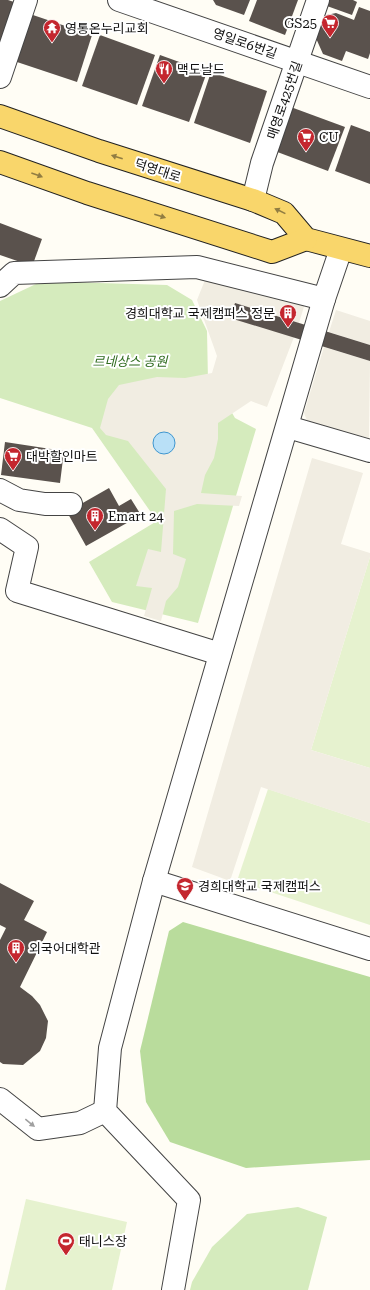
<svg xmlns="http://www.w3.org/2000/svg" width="370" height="1290" viewBox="0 0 370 1290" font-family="'Roboto Serif','Noto Sans KR',serif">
  <rect width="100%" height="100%" fill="#fffdf5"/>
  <g fill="#d5ebbd">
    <polygon points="65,282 167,285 192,300 207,331 208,381 224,399 235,418 256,429 198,623 112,602 89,562 157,521 92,428 0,398 0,301 36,284"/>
    <polygon points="298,1207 327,1217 308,1290 190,1290 192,1282 212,1247 247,1214"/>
  </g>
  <polygon fill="#b9dc9c" points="183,922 370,977 370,1160 246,1168 170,1142 146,1102 140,1051 169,931"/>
  <g fill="#e6f2cf">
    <polygon points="370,557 370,768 311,750"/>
    <polygon points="268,789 370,823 370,925 237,881"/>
    <polygon points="26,1199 127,1222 112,1290 5,1290"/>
  </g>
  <g fill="#f1ede2">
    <polygon points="207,275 306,300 299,323 235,303 294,337 267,407 251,401 218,423 218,439 214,458 205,475 201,493 242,496 239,506 197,504 174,511 173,554 186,559 178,587 166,601 161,621 144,616 152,588 136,586 148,549 161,552 166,489 128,441 106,435 100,428 108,399 119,385 157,377 185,378 212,373 217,356 197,300"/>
    <polygon points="336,310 370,321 370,345 329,332"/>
    <polygon points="324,347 370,361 369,438 308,423 304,413"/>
    <polygon points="312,458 363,473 341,544 370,553 370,557 311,750 370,768 370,823 261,787 230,881 192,867"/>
  </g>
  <circle fill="#b9e0f7" stroke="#3f96cf" cx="164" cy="443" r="11"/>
  <g fill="#5a524d">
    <polygon points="0,0 8,0 20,4 0,49"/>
    <polygon points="213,0 250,0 244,15 216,5"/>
    <polygon points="257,0 298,0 285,35 249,21"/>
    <polygon points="329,0 353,0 357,2 352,15 327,6"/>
    <polygon points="359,7 370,11 370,53 368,59 346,51 342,61 323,54 315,36 322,16 336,13 354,20"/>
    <polygon points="30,14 92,35 77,82 14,61"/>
    <polygon points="100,35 155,55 137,105 82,86"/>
    <polygon points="160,55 207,72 189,122 142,106"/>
    <polygon points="211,72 267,91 250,143 194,123"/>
    <polygon points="288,106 345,127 328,171 272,150"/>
    <polygon points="351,125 370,132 370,184 335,171"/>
    <polygon points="0,223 42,239 33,264 29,265 0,255"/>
    <polygon points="235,303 370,345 370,361 230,318"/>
    <polygon points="5,442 64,451 60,483 1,475"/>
    <polygon points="109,488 119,506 131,499 141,515 86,546 67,512"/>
    <polygon points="0,883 34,901 24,920 47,932 20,987 32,996 40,1005 48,1021 46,1038 40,1051 23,1065 3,1064 0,1062 0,940 6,928 0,925"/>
  </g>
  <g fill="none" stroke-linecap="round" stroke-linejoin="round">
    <defs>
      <g id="minor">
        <polyline points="119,0 370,87"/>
        <polyline points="0,77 26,0"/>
        <polyline points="253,200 262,163 318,0"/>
        <polyline points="0,286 14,273 197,267 324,299"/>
        <polyline points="288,427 370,451"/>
        <polyline points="0,490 19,500 45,504 71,504"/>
        <polyline points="0,529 27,547 17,591 220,654"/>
        <polyline points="154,881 370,949"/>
        <polyline points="0,1099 38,1129 80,1123 105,1111"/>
        <polyline points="173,1290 189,1200 105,1111 110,1048 154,881 324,299 341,249"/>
      </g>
      <g id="major">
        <polyline points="0,116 99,151 253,200 284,213 306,239 370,256"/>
        <polyline points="0,162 87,193 272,252 306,239"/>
      </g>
    </defs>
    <use href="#minor" stroke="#444" stroke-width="24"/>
    <use href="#major" stroke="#222" stroke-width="24"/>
    <use href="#minor" stroke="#fff" stroke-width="22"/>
    <use href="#major" stroke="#f9d66b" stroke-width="22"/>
  </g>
  <defs><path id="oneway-solid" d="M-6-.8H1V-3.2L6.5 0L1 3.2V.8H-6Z"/></defs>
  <g fill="#917d42">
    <use href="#oneway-solid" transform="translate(117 157) rotate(-162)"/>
    <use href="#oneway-solid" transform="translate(37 175) rotate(20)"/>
    <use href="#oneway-solid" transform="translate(280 211) rotate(-154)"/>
    <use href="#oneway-solid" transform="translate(160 216) rotate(18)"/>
  </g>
  <use fill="#a0a0a0" href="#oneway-solid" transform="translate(30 1123) rotate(39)"/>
  <defs>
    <symbol id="supermarket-pin" viewBox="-11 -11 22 30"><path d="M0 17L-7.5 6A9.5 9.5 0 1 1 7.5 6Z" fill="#c4262e" stroke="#fff"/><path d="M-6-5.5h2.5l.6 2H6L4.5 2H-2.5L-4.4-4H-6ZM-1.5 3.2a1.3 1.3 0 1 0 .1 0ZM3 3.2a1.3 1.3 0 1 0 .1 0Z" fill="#fff"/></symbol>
    <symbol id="temple-pin" viewBox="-11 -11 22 30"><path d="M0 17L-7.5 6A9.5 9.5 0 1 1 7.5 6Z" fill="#c4262e" stroke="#fff"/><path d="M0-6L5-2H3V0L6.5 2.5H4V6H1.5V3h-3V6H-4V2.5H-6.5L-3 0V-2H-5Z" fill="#fff"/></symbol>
    <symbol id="restaurant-pin" viewBox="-11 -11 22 30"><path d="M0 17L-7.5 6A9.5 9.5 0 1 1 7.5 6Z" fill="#c4262e" stroke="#fff"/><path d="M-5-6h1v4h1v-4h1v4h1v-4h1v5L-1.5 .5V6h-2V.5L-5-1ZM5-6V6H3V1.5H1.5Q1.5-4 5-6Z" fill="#fff"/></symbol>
    <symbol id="building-pin" viewBox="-11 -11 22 30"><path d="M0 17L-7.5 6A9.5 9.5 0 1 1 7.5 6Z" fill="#c4262e" stroke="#fff"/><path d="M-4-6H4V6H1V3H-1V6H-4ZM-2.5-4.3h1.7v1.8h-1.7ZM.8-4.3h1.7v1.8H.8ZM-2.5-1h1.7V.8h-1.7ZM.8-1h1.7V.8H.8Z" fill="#fff"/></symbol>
    <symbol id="university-pin" viewBox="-11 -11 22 30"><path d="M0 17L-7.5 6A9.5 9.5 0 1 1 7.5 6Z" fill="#c4262e" stroke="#fff"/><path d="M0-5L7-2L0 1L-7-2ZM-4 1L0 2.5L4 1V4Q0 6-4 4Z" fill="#fff"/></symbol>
    <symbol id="stadium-pin" viewBox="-11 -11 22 30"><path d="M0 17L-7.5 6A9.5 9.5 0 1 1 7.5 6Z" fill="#c4262e" stroke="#fff"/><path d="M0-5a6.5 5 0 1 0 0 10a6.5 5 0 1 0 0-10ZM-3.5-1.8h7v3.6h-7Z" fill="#fff"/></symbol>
  </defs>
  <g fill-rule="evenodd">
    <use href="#supermarket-pin" x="320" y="13" width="20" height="27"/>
    <use href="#temple-pin" x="42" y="18" width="20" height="27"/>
    <use href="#restaurant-pin" x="154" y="59" width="20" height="27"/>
    <use href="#supermarket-pin" x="296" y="127" width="20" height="27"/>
    <use href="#building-pin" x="278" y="303" width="20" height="27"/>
    <use href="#supermarket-pin" x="3" y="446" width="20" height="27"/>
    <use href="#building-pin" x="85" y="506" width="20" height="27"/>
    <use href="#university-pin" x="175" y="876" width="20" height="27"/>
    <use href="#building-pin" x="6" y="938" width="20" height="27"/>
    <use href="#stadium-pin" x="56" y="1231" width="20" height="27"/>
  </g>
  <g text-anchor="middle" stroke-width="4" stroke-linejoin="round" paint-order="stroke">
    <g font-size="13" fill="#111" stroke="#fff" text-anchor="start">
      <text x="317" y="28" text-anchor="end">GS25</text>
      <text x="65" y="33">영통온누리교회</text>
      <text x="177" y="74">맥도날드</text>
      <text x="319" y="142">CU</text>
      <text x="275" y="318" text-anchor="end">경희대학교 국제캠퍼스 정문</text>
      <text x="26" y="461">대박할인마트</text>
      <text x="108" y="521">Emart 24</text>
      <text x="198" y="891">경희대학교 국제캠퍼스</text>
      <text x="29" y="953">외국어대학관</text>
      <text x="79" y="1246">태니스장</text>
    </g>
    <g font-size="13" fill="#111" stroke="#fff">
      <text transform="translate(245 43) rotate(19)" y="5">영일로6번길</text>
      <text transform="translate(284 100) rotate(-71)" y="5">매영로425번길</text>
      <text transform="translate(158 170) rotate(18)" y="5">덕영대로</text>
    </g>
    <g font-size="13" font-style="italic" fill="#2f6b1f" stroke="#fff">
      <text x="130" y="366">르네상스 공원</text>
    </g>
  </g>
</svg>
